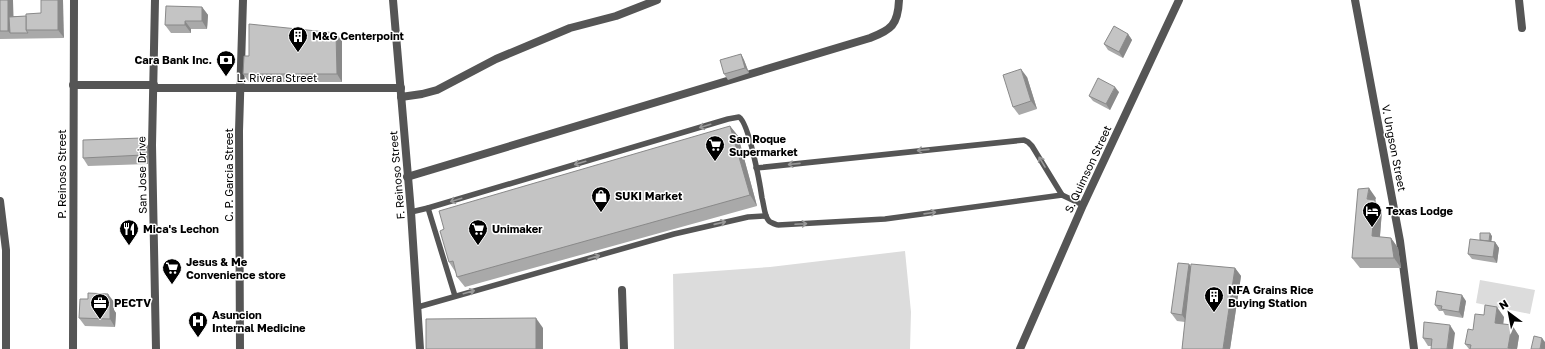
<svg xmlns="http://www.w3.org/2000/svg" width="1545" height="349" viewBox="0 0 1545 349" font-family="'Golos Text',sans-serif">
  <rect width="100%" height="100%" fill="#fff"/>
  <g fill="#dcdcdc">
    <polygon points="905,251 911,312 910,349 674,349 673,274 770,267"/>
    <polygon points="1480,280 1535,290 1530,314 1476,303"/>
  </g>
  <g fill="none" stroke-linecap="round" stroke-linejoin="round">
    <g stroke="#555" stroke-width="5.5">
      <polyline points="756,168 1024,140 1028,142 1032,146 1062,195"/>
      <polyline points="428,208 455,296"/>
      <path d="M411,212l17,-4 300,-89 11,-2c10,6 21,67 23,81 2,6 2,18 7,23 2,2 6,3 9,4l107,-6 177,-24 21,10"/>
      <polyline points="418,307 674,234 748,217 766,216"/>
    </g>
    <g stroke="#555" stroke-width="8">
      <polyline points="393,0 411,212 420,349"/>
      <polyline points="1519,0 1522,28"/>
      <polyline points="73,85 154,85"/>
      <polyline points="154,88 401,88"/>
      <polyline points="401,97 422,94 437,90 496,59 570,28 616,16 657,0"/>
      <path d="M407,177l463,-139c21,-8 28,-13 29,-38"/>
      <polyline points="622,290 624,349"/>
    </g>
    <g stroke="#555" stroke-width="8">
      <polyline points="155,0 152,145 156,349"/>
      <polyline points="1355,0 1400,241 1414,349"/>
      <polyline points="0,201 6,250 6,349"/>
      <polyline points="73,349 74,0"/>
      <polyline points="240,349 239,131 243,0"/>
      <polyline points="1020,349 1083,205 1179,0"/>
    </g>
  </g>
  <g fill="#a9a9a9">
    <polygon points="0,0 13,0 13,16 26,16 41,13 41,0 64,38 0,39"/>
    <polygon points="202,7 208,15 207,29 191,29 191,33 171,33 165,25"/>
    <polygon points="336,33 342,41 342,82 249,82 243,74 249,56"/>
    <polygon points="1128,34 1132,40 1123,58 1108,50 1104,44"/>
    <polygon points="741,54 744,60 749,73 728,80 724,74"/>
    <polygon points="1027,77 1037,109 1019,115 1013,107"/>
    <polygon points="1119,92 1110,110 1093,101 1089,96"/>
    <polygon points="730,126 738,136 757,206 465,287 457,277 456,273 449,262"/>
    <polygon points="148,146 148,164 88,166 83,158"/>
    <polygon points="1376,198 1375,201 1382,210 1380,237 1391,238 1398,248 1401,268 1360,268 1352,258"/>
    <polygon points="1492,236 1491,241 1495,242 1499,248 1497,263 1472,259 1468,254 1480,240"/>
    <polygon points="1189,264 1191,267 1235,268 1241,276 1230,349 1182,349 1185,322 1177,321 1171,313"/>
    <polygon points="1466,301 1463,318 1445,315 1443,311 1439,311 1435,305"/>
    <polygon points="114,302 114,310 116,313 115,327 85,326 79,318"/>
    <polygon points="1504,317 1503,324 1512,325 1519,336 1517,349 1469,349 1465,344 1473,330"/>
    <polygon points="1455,333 1431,346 1428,346 1423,338"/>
  </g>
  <g fill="#898989">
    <polygon points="8,0 13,0 14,33 10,33 8,31"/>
    <polygon points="58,0 63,0 64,38 58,30"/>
    <polygon points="202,7 208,15 207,29 202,21"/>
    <polygon points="185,21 191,29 191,33 185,25"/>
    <polygon points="336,33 342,41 342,82 337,74"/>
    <polygon points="1128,34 1132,40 1123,58 1119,52"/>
    <polygon points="741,54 744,60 749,73 745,68"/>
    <polygon points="1021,69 1027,77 1037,109 1031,101"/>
    <polygon points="1115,87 1119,92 1110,110 1106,104"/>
    <polygon points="730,126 738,136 757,206 750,195"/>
    <polygon points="142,138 148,146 148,164 143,155"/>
    <polygon points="1369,188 1376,198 1375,201 1382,210 1379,247 1372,236 1367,199"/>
    <polygon points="1490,233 1492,236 1491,245 1489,243"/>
    <polygon points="1391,238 1398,248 1401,268 1394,258"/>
    <polygon points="1495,242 1499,248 1497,263 1493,257"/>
    <polygon points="1189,264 1194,272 1188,323 1182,315"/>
    <polygon points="1235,268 1241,276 1230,349 1223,349"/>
    <polygon points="108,294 114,302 114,310 116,313 115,327 110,319 108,305"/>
    <polygon points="1462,295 1466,301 1463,318 1459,312"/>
    <polygon points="1497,307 1504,317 1502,334 1495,323"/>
    <polygon points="536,318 543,328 543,349 536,349"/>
    <polygon points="1450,325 1455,333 1453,349 1447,349"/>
    <polygon points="1512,325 1519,336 1517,349 1509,349 1508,348"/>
    <polygon points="1542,338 1545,342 1545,349 1540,349"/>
  </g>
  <g fill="#c4c4c4" stroke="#898989">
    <rect x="0" y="0" width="8" height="31"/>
    <polygon points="41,0 58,0 58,30 26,30 26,14 41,13"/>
    <polygon points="166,6 202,7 202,21 185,21 185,25 165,25"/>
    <polygon points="26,16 26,30 28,33 10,33 9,17"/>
    <polygon points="249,24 336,33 337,74 243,74 244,56 249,56"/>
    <polygon points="1114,26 1128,34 1119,52 1104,44"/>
    <polygon points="741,54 745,68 724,74 720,60"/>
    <polygon points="1021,69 1031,101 1013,107 1003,75"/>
    <polygon points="1098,78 1115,87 1106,104 1089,96"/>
    <polygon points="730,126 750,195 457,277 453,261 449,262 440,231 444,229 439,211"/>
    <polygon points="142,138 143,155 83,158 83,140"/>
    <polygon points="1369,188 1367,199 1375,200 1372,236 1391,238 1394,258 1352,258 1358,189"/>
    <polygon points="1480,233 1490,233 1489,241 1480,240"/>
    <polygon points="1470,239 1495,242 1493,257 1468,254"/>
    <polygon points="1178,263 1189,264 1182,315 1171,313"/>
    <polygon points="1191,264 1235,268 1223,349 1182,349"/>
    <polygon points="1437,291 1462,295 1459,312 1441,309 1442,306 1435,305"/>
    <polygon points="88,293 108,294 108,305 110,305 110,319 79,318 80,299 88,299"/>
    <polygon points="1485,305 1497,307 1495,323 1512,325 1508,348 1516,349 1470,349 1471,345 1465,344 1468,329 1473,330 1475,314 1484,315"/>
    <polygon points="536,318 536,349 426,349 426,319"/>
    <polygon points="1424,322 1450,325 1447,349 1431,349 1432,339 1423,338"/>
    <polygon points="1534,336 1542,338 1540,349 1531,349"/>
  </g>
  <defs><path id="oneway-shaft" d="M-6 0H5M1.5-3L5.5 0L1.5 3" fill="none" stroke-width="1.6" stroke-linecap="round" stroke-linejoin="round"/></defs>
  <g stroke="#999">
    <use href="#oneway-shaft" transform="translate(705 126) rotate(163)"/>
    <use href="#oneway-shaft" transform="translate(923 150) rotate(174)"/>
    <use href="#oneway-shaft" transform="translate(1042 162) rotate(-121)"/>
    <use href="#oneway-shaft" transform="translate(580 163) rotate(164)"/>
    <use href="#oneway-shaft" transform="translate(794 164) rotate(174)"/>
    <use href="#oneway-shaft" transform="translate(456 200) rotate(163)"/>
    <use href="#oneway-shaft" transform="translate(930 213) rotate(-8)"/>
    <use href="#oneway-shaft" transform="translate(720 223) rotate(-13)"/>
    <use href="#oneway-shaft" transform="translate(801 224) rotate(-3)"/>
    <use href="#oneway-shaft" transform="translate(594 257) rotate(-16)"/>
    <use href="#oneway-shaft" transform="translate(469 292) rotate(-16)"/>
  </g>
  <defs>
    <symbol id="building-pin" viewBox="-11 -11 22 30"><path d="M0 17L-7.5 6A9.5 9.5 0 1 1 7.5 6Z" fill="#000" stroke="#fff"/><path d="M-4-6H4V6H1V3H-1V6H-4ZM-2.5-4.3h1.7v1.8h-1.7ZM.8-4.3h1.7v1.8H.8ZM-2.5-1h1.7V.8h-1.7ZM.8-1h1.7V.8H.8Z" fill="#fff"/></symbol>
    <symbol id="bank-pin" viewBox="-11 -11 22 30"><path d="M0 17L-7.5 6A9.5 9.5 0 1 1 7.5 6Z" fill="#000" stroke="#fff"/><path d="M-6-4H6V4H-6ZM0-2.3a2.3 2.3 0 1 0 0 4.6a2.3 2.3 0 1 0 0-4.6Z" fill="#fff"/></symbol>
    <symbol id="supermarket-pin" viewBox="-11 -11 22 30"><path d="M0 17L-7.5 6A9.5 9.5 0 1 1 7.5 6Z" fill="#000" stroke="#fff"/><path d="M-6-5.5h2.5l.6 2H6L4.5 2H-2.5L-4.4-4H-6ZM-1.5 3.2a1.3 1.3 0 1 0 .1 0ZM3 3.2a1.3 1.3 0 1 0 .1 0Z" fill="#fff"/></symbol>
    <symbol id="shop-pin" viewBox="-11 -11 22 30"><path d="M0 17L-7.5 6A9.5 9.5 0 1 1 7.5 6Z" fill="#000" stroke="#fff"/><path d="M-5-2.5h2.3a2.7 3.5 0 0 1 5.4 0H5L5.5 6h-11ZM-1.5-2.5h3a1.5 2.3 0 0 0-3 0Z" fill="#fff"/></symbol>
    <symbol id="hotel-pin" viewBox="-11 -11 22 30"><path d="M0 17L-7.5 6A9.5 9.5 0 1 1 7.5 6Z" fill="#000" stroke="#fff"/><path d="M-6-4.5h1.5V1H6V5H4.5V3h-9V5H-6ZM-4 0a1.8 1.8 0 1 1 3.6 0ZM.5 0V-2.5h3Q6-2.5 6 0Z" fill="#fff"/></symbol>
    <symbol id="restaurant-pin" viewBox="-11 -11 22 30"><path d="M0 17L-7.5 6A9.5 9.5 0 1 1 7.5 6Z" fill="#000" stroke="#fff"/><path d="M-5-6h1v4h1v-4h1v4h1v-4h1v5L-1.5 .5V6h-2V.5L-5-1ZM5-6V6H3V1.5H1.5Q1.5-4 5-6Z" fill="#fff"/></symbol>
    <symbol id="office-pin" viewBox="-11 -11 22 30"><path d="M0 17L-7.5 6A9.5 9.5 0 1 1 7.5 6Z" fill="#000" stroke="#fff"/><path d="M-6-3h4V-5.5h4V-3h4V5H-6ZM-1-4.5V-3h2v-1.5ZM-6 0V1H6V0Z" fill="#fff"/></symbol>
    <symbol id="hospital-pin" viewBox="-11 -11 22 30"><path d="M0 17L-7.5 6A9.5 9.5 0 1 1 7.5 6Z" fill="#000" stroke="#fff"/><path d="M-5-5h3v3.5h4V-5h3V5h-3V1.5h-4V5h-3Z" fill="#fff"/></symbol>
  </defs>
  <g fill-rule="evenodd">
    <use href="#building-pin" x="287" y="25" width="22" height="30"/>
    <use href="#bank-pin" x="215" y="49" width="22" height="30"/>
    <use href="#supermarket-pin" x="704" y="134" width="22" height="30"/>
    <use href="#shop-pin" x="590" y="185" width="22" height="30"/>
    <use href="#hotel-pin" x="1361" y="200" width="22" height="30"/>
    <use href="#restaurant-pin" x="118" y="218" width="22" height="30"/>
    <use href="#supermarket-pin" x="467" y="218" width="22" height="30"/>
    <use href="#supermarket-pin" x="161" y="257" width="22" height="30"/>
    <use href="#building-pin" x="1203" y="285" width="22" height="30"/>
    <use href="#office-pin" x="89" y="292" width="22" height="30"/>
    <use href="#hospital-pin" x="187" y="310" width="22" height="30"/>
  </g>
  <g text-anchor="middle" stroke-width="3" stroke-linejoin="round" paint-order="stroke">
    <g font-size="11" font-weight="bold" fill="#000" stroke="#fff" text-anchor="start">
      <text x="312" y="40">M&amp;G Centerpoint</text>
      <text x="212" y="64" text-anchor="end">Cara Bank Inc.</text>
      <text x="729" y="143">San Roque<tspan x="729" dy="13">Supermarket</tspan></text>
      <text x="615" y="200">SUKI Market</text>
      <text x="1386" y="215">Texas Lodge</text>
      <text x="143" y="233">Mica's Lechon</text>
      <text x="492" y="233">Unimaker</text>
      <text x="186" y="266">Jesus &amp; Me<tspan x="186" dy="13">Convenience store</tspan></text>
      <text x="1228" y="294">NFA Grains Rice<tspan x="1228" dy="13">Buying Station</tspan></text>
      <text x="114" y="307">PECTV</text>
      <text x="212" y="319">Asuncion<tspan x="212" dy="13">Internal Medicine</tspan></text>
    </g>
    <g font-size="11" fill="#000" stroke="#fff">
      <text x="277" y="82">L. Rivera Street</text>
      <text transform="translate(1394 148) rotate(79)" y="4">V. Ungson Street</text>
      <text transform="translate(1088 169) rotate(-65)" y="4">S. Quimson Street</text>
      <text transform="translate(62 174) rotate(-90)" y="4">P. Reinoso Street</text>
      <text transform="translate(142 175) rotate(-91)" y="4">San Jose Drive</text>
      <text transform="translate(229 175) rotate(-90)" y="4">C. P. Garcia Street</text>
      <text transform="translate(397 175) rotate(-95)" y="4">F. Reinoso Street</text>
    </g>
  </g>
  <g transform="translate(1509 313) rotate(328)" stroke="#ffffff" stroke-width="3" paint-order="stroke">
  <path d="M0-3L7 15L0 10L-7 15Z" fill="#000000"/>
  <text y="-6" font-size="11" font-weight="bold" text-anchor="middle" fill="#000000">N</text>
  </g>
</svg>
